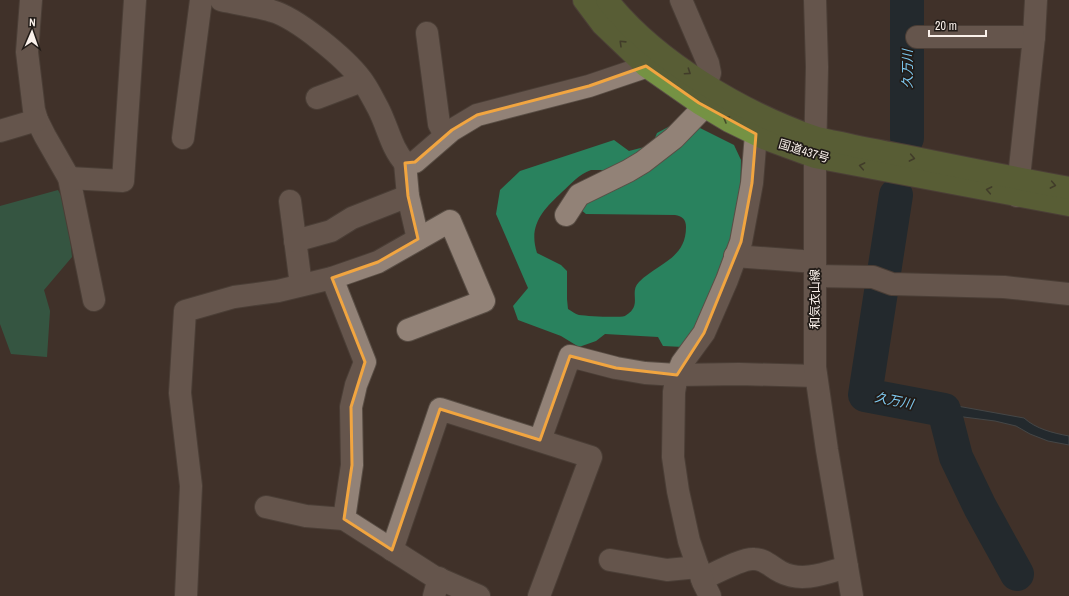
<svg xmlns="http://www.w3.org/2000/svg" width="1069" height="596" viewBox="0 0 1069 596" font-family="'Archivo Narrow','Noto Sans JP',sans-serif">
  <rect width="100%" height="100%" fill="#403229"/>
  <g fill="#29825e" fill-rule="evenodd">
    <path d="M670,126l30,2 34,17 7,15 -1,41 -13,52 -30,77 -14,17 -20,-1 -5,-9 -53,-3 -9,7 -17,6 -18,-11 -43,-16 -5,-14 15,-18 -32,-74 4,-24 20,-19 94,-31 15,11 23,-6 5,-12zM591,170h10l7,3 -28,36 6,5 89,1c7,1 11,4 11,12 0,32 -28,36 -47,55 -9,9 0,19 -7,28 -1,2 -6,5 -7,6 -8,2 -38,0 -46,-1 -4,-1 -7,-4 -11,-6l-1,-10v-28l-6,-6 -24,-12c-9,-28 6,-43 25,-61 10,-9 16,-17 29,-22z"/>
    <polygon points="58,190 67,206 72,257 44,290 50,311 47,357 11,354 0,324 0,206"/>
  </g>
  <path fill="#002131" stroke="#4b5f69" d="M946,404l78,14c12,11 29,15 45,18v9l-21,-4 -18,-7 -14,-8 -21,-5 -47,-6z"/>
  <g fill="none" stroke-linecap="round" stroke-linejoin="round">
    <g stroke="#002131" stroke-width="34">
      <polyline points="907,0 907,138"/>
      <polyline points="896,195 865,395 944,410 956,457 980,507 1017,574"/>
    </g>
    <defs>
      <g id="minor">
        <polyline points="31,0 27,52 34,110 37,120 45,136 69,178 94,300"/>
        <path d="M221,0c17,4 35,6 51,11 25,7 73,47 89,68 7,9 12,20 17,29 10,19 13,40 27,55l10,-1 37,-32 25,-15 112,-29 74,-25"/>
        <polyline points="681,0 708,63 710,73 706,85"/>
        <polyline points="427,33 439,124 445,135"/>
        <polyline points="917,37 1034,37"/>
        <polyline points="317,98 362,81"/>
        <polyline points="0,131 37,120"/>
        <polyline points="183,138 201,0"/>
        <polyline points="405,163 408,196 418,239"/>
        <polyline points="69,178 123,181 135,0"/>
        <polyline points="1017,196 1034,37 1036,0"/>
        <polyline points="290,201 301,285"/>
        <polyline points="566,215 579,195 628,171 643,162 674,138 705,106"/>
        <polyline points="295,241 331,231 352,218 408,196"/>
        <polyline points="735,256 815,262"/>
        <polyline points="815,276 873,277 892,284 1004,287 1069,294"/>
        <polyline points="332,278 365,362 356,385 351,407 352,465 344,519 433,576 479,596"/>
        <polyline points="540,440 570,356 616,368 645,373 677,375 739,374 816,376"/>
        <polyline points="266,507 306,516 344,519"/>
        <polyline points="392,550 440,409 591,457 539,596"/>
        <polyline points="610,560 667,570 698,567"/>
        <path d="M702,579c12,-5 40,-21 52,-20 11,0 17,8 27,13 21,11 45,1 66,-5"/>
        <polyline points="186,596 191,486 180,393 185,311 234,297 278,291 332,278 378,262 450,221 484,301 408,330"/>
        <polyline points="434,596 439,578"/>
        <polyline points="710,596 703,582 689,541 678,491 673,457 674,392 677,375 682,363 704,333 727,280 741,242 752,183 756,134"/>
      </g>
      <polyline id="secondary" points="815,0 817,67 815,157 815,367 827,450 852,596"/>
      <g id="trunk">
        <polyline points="584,0 602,24 646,66 699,103 729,121 766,139 815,157 1069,205"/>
        <path d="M607,0c48,61 135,112 207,137 9,3 18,4 27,6 21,5 43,9 65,13 54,11 109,22 163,32"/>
      </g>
    </defs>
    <use href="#minor" stroke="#594e45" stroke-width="24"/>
    <use href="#secondary" stroke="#594e45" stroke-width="24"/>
    <use href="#trunk" stroke="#594e45" stroke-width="24"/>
    <use href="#minor" stroke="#928277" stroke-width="22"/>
    <use href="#secondary" stroke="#928277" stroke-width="22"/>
    <use href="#trunk" stroke="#759244" stroke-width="22"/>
  </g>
  <defs><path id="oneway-chevron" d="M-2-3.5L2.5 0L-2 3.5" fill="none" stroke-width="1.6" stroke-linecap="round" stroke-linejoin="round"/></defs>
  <g stroke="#434b29">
    <use href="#oneway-chevron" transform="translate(622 43) rotate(-136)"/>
    <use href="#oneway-chevron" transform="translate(688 72) rotate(34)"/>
    <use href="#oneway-chevron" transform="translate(726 119) rotate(-150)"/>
    <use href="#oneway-chevron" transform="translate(912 158) rotate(11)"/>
    <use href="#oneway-chevron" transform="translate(862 166) rotate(-169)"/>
    <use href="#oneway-chevron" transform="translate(1053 185) rotate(11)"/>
    <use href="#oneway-chevron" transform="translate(989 190) rotate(-169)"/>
  </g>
  <path d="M0 0H1069V596H0ZM646,66l53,37 57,31 -4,49 -11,59 -37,91 -27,42 -61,-7 -46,-12 -30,84 -100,-31 -48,141 -48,-31 8,-54 -1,-58 14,-45 -33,-84 46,-16 40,-23 -10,-43 -3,-33 10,-1 37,-32 25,-15 112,-29z" fill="#403229" fill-opacity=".55" fill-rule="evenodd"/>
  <path fill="none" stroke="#f1a540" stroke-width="3" stroke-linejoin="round" d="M646,66l53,37 57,31 -4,49 -11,59 -37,91 -27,42 -61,-7 -46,-12 -30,84 -100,-31 -48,141 -48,-31 8,-54 -1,-58 14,-45 -33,-84 46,-16 40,-23 -10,-43 -3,-33 10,-1 37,-32 25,-15 112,-29z"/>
  <g text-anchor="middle" stroke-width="3.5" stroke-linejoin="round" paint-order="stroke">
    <g font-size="12" fill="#faf1eb" stroke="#211b17">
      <text transform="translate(804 151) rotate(17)" y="4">国道437号</text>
      <text transform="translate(815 299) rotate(-90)" y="4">和気衣山線</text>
    </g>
    <g font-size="13" font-style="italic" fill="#7fcbf3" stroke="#211b17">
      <text transform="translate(907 69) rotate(-90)" y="5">久万川</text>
      <text transform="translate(894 400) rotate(11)" y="5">久万川</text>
    </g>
  </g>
  <g transform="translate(32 32) rotate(2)" stroke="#211b17" stroke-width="3" paint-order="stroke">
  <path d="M0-3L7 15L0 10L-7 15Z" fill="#faf1eb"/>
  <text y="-6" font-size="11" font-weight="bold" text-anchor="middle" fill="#faf1eb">N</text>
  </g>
  <path d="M929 30v6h57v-6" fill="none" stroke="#faf1eb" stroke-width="2"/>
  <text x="935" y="30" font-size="12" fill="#faf1eb" stroke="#211b17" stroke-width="3" paint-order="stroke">20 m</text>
</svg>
